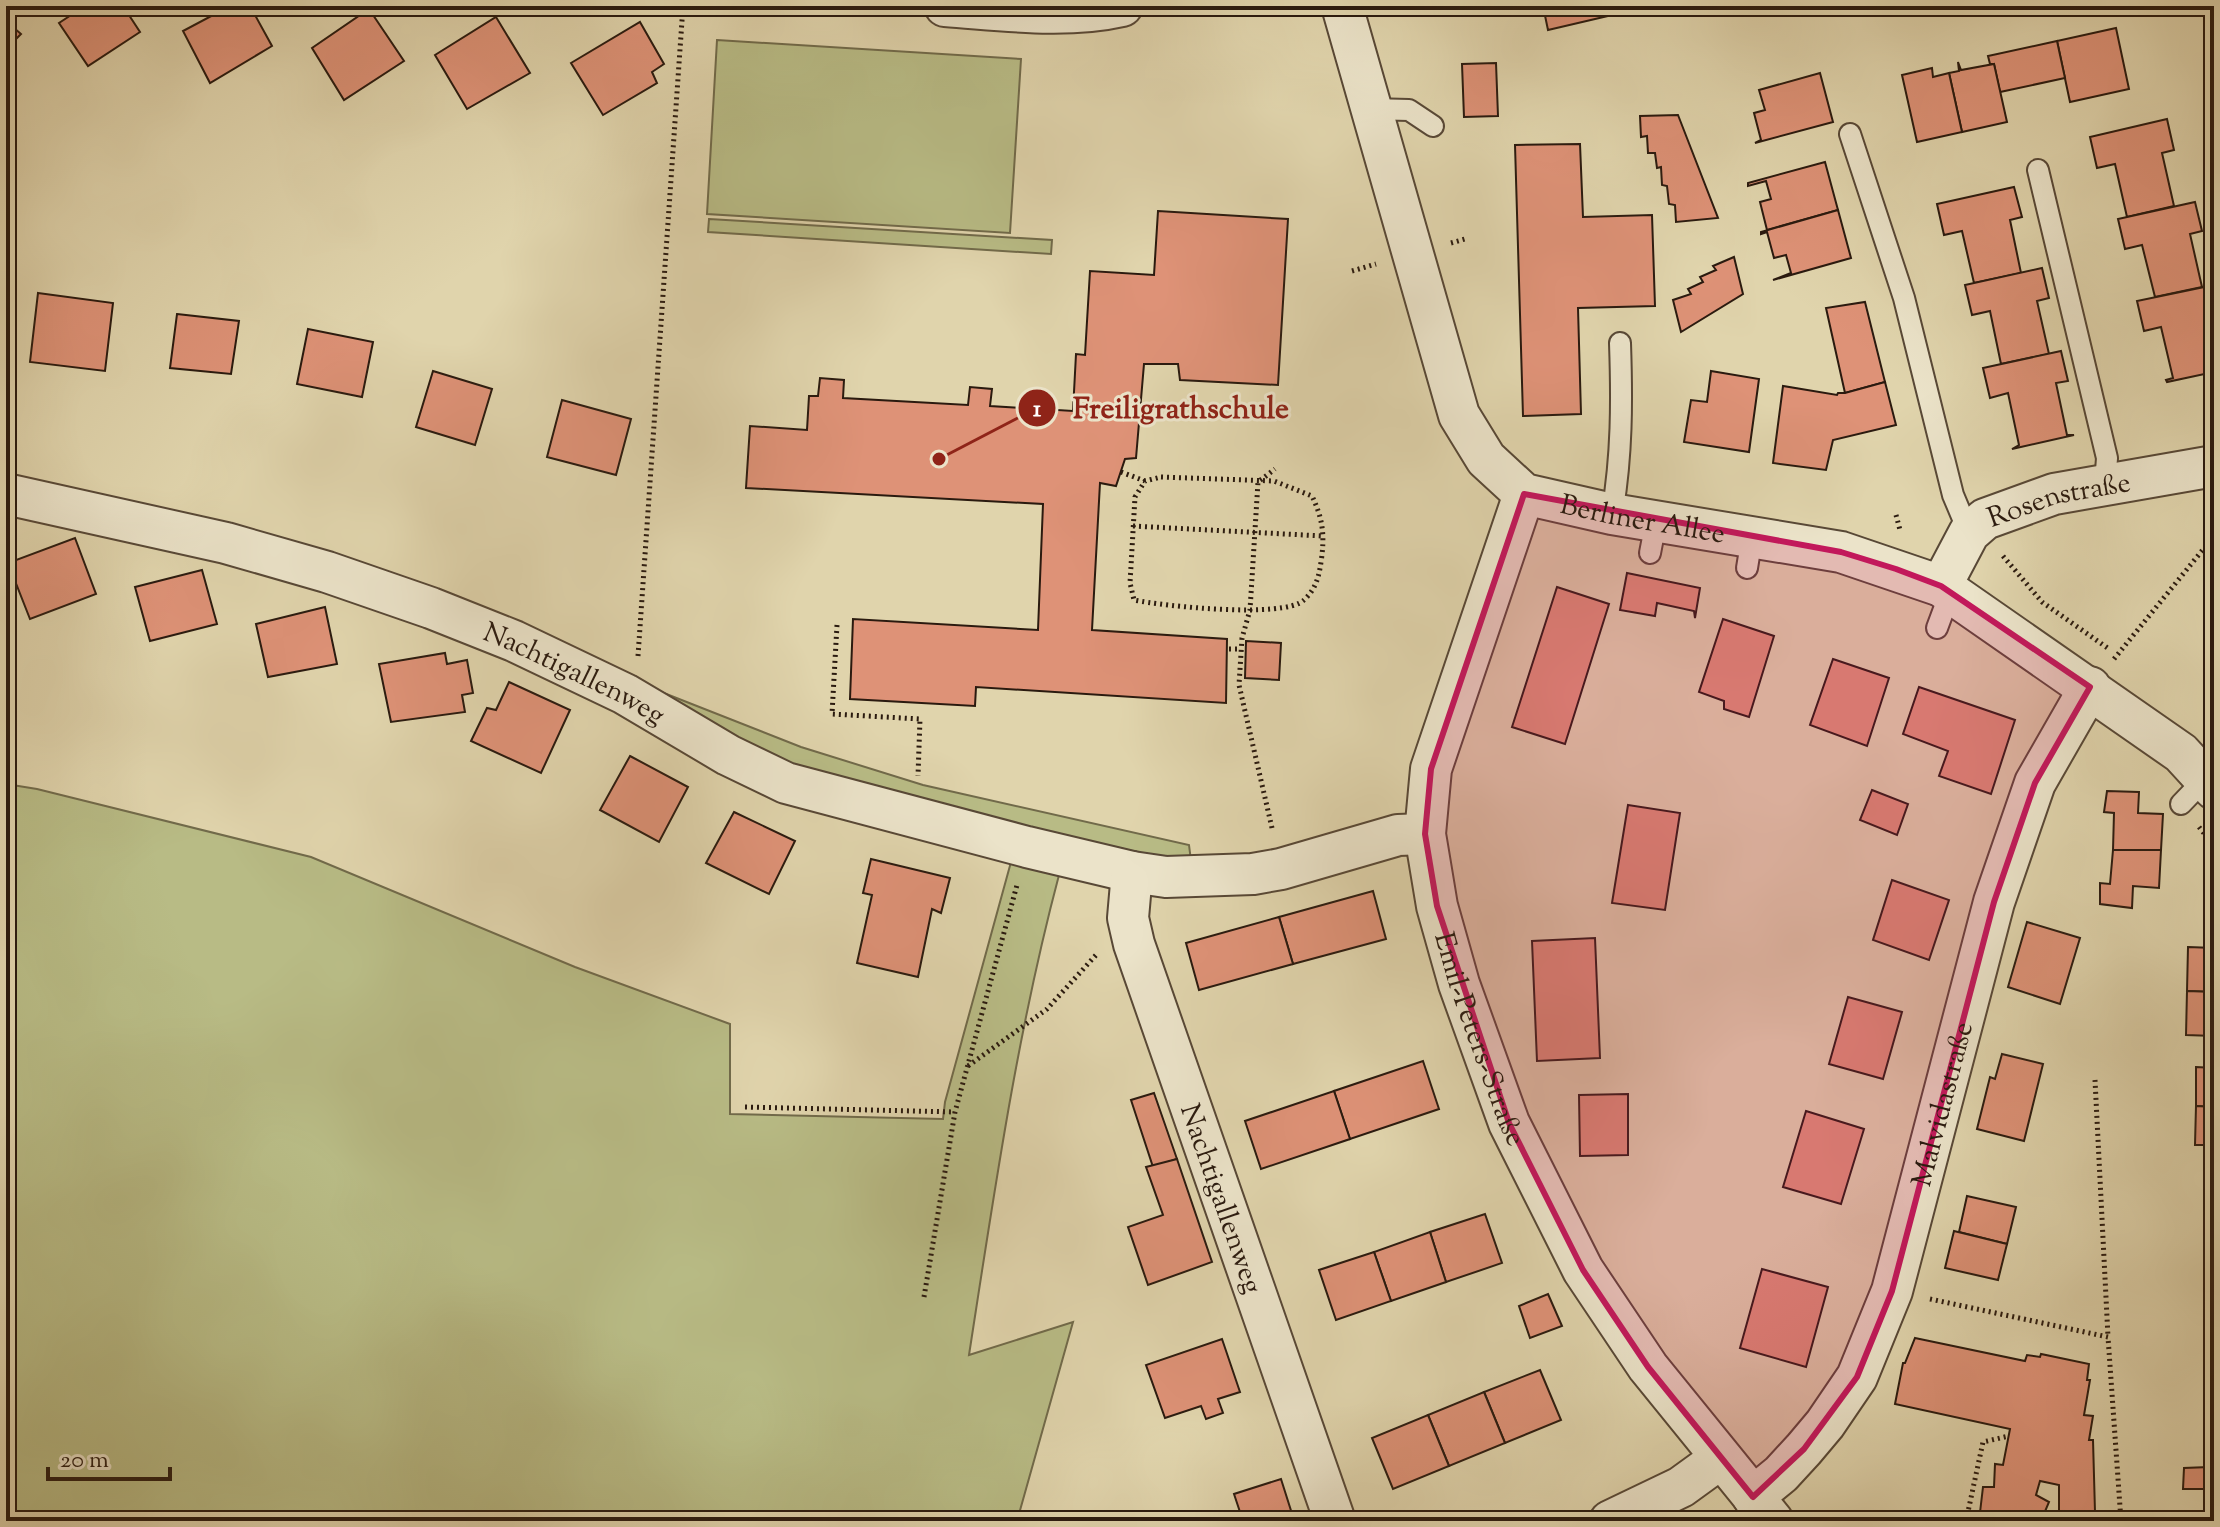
<svg xmlns="http://www.w3.org/2000/svg" width="2220" height="1527" viewBox="0 0 2220 1527" font-family="'Sorts Mill Goudy',serif">
  <rect width="100%" height="100%" fill="#e0d4ac"/>
  <filter id="stains"><feTurbulence type="fractalNoise" baseFrequency=".0025" numOctaves="4"/><feColorMatrix values="0 0 0 0 .2 0 0 0 0 .09 0 0 0 0 .02 0 0 0 .5 -.17"/></filter>
  <radialGradient id="worn" r=".72"><stop offset=".6" stop-color="#630" stop-opacity="0"/><stop offset="1" stop-color="#630" stop-opacity=".3"/></radialGradient>
  <g fill="#b8bb85" stroke="#716a4a" stroke-width="2">
    <polygon points="717,40 1021,59 1010,233 707,214"/>
    <polygon points="709,219 1052,240 1051,254 708,232"/>
    <polygon points="646,686 801,747 923,785 1189,845 1191,861 1173,860 876,794 796,770"/>
    <path d="M6,784l31,5 274,68 264,110 155,57v90l213,5 2,-17 66,-240 48,13c-42,158 -65,319 -90,480l104,-33 -56,199h-1011z"/>
  </g>
  <g fill="#de9277" stroke="#2a1a0f" stroke-width="2">
    <polygon points="85,6 123,6 140,32 88,66 59,23"/>
    <polygon points="230,6 250,6 272,46 210,83 183,31"/>
    <polygon points="1543,6 1606,6 1608,16 1548,30"/>
    <polygon points="369,9 404,61 344,100 312,48"/>
    <polygon points="496,17 530,73 467,109 435,55"/>
    <polygon points="6,21 21,34 6,49"/>
    <polygon points="640,22 664,64 652,72 657,83 603,115 571,63"/>
    <polygon points="2116,28 2129,89 2070,102 2057,41"/>
    <polygon points="2057,41 2065,78 2000,92 1994,64 1990,64 1988,56"/>
    <polygon points="1958,62 1961,70 1994,64 2007,122 1962,132 1949,73 1959,71"/>
    <polygon points="1496,63 1498,116 1464,117 1462,64"/>
    <polygon points="1932,68 1933,77 1949,73 1962,132 1917,142 1902,75"/>
    <polygon points="1820,73 1833,122 1755,143 1761,140 1754,113 1765,110 1759,90"/>
    <polygon points="1678,115 1718,218 1676,222 1675,205 1669,204 1667,186 1662,185 1661,167 1657,168 1655,153 1648,153 1647,136 1641,137 1640,116"/>
    <polygon points="2167,119 2174,150 2162,153 2174,206 2127,217 2115,164 2097,168 2090,137"/>
    <polygon points="1580,144 1583,217 1652,215 1655,306 1578,308 1581,414 1523,416 1515,145"/>
    <polygon points="1825,162 1838,210 1767,230 1760,202 1771,199 1766,181 1748,186 1748,183"/>
    <polygon points="2014,187 2022,217 2010,220 2021,273 1974,283 1962,231 1944,235 1937,204"/>
    <polygon points="2195,202 2202,231 2190,234 2202,287 2155,297 2142,245 2125,249 2118,219"/>
    <polygon points="1838,210 1851,258 1773,280 1791,273 1786,255 1774,258 1767,232 1761,234 1761,232"/>
    <polygon points="1158,211 1288,219 1278,385 1180,380 1178,364 1144,364 1136,458 1125,459 1116,486 1100,483 1092,630 1227,639 1226,703 976,687 975,706 850,699 853,619 1038,630 1043,504 746,488 750,426 807,430 809,396 818,396 820,378 844,380 843,398 968,405 970,387 992,389 990,406 1073,411 1076,354 1085,355 1090,271 1154,275"/>
    <polygon points="1734,257 1743,294 1681,332 1673,300 1691,294 1688,289 1703,282 1700,277 1716,270 1713,266"/>
    <polygon points="2042,268 2049,298 2037,301 2049,354 2001,364 1990,311 1972,315 1965,285"/>
    <polygon points="2214,285 2214,315 2209,317 2214,338 2214,372 2167,382 2166,380 2173,378 2161,327 2144,331 2137,301"/>
    <polygon points="38,293 113,303 105,371 30,362"/>
    <polygon points="1865,302 1885,382 1845,393 1826,308"/>
    <polygon points="177,314 239,321 231,374 170,368"/>
    <polygon points="308,329 373,342 362,397 297,384"/>
    <polygon points="2061,351 2068,381 2056,383 2067,435 2074,435 2012,449 2019,445 2008,393 1990,398 1983,368"/>
    <polygon points="433,371 492,389 475,445 416,427"/>
    <polygon points="1711,371 1759,379 1749,452 1684,442 1691,400 1707,402"/>
    <polygon points="1885,382 1896,425 1833,440 1826,470 1773,463 1783,386 1837,395 1838,393 1845,393"/>
    <polygon points="562,400 631,419 616,475 547,457"/>
    <polygon points="75,538 96,594 30,619 8,563"/>
    <polygon points="202,570 217,624 150,641 135,587"/>
    <polygon points="1627,573 1700,588 1695,618 1694,611 1657,603 1655,616 1620,610"/>
    <polygon points="1557,587 1609,604 1565,744 1512,727"/>
    <polygon points="325,607 337,664 268,677 256,624"/>
    <polygon points="1723,619 1774,636 1749,717 1724,709 1724,701 1699,692"/>
    <polygon points="1246,641 1281,643 1279,680 1245,678"/>
    <polygon points="445,653 447,664 467,660 473,693 462,695 465,712 391,722 379,664"/>
    <polygon points="1833,659 1889,678 1867,746 1810,725"/>
    <polygon points="509,682 570,710 541,773 471,741 487,708 496,710"/>
    <polygon points="1919,687 2015,720 1991,794 1939,776 1948,751 1903,734"/>
    <polygon points="630,756 688,787 659,842 600,810"/>
    <polygon points="1872,790 1908,804 1897,835 1860,820"/>
    <polygon points="2107,791 2139,792 2138,813 2163,814 2161,850 2113,850 2114,813 2104,812"/>
    <polygon points="1628,805 1680,813 1665,910 1612,903"/>
    <polygon points="734,812 795,841 769,894 706,863"/>
    <polygon points="2113,850 2161,850 2159,888 2133,886 2132,908 2100,904 2100,883 2110,884"/>
    <polygon points="871,859 950,878 941,913 932,909 918,977 857,963 872,895 863,893"/>
    <polygon points="1892,880 1949,900 1929,960 1873,940"/>
    <polygon points="1373,891 1386,939 1293,964 1279,917"/>
    <polygon points="1279,917 1293,964 1199,990 1186,943"/>
    <polygon points="2027,922 2080,938 2060,1004 2008,987"/>
    <polygon points="1595,938 1600,1058 1537,1061 1532,941"/>
    <polygon points="2188,947 2214,948 2214,992 2187,991"/>
    <polygon points="2187,991 2214,992 2214,1036 2186,1035"/>
    <polygon points="1848,997 1902,1012 1883,1079 1829,1064"/>
    <polygon points="2002,1054 2043,1064 2024,1141 1977,1129 1990,1077 1995,1079"/>
    <polygon points="1423,1061 1439,1109 1350,1139 1334,1091"/>
    <polygon points="2196,1067 2214,1068 2214,1107 2196,1106"/>
    <polygon points="1334,1091 1350,1139 1261,1169 1245,1121"/>
    <polygon points="1154,1093 1177,1159 1153,1167 1131,1100"/>
    <polygon points="1628,1094 1628,1155 1580,1156 1579,1095"/>
    <polygon points="2196,1106 2214,1107 2214,1145 2195,1145"/>
    <polygon points="1806,1111 1864,1129 1841,1204 1783,1187"/>
    <polygon points="1177,1159 1212,1262 1148,1285 1128,1227 1163,1215 1146,1167"/>
    <rect x="2208" y="1178" width="6" height="38"/>
    <polygon points="1967,1196 2016,1207 2007,1244 1959,1232"/>
    <polygon points="1485,1214 1502,1263 1446,1282 1430,1232"/>
    <polygon points="2208,1216 2214,1216 2214,1254 2207,1254"/>
    <polygon points="1954,1231 2007,1244 1998,1280 1945,1268"/>
    <polygon points="1430,1232 1446,1282 1391,1301 1374,1252"/>
    <polygon points="1374,1252 1391,1301 1336,1320 1319,1270"/>
    <polygon points="1762,1269 1828,1287 1806,1367 1740,1348"/>
    <rect x="2212" y="1289" width="2" height="37"/>
    <polygon points="1548,1294 1562,1326 1530,1338 1519,1306"/>
    <polygon points="2212,1326 2214,1326 2214,1363 2211,1363"/>
    <polygon points="1915,1338 2025,1361 2027,1355 2040,1357 2041,1354 2089,1364 2087,1380 2090,1380 2084,1415 2093,1416 2089,1440 2093,1440 2095,1512 2059,1513 2059,1485 2040,1481 2036,1495 2049,1502 2041,1521 1979,1521 1983,1487 1994,1487 1995,1464 2003,1465 2010,1429 1895,1404 1903,1363 1905,1363"/>
    <polygon points="1222,1339 1240,1392 1218,1399 1223,1413 1206,1419 1201,1406 1165,1418 1146,1365"/>
    <polygon points="1540,1370 1561,1420 1505,1443 1484,1392"/>
    <polygon points="1484,1392 1505,1443 1449,1466 1428,1415"/>
    <polygon points="2212,1404 2214,1441 2210,1441"/>
    <polygon points="1428,1415 1449,1466 1393,1489 1372,1438"/>
    <polygon points="2210,1441 2214,1441 2214,1489 2183,1489 2184,1468 2209,1467"/>
    <polygon points="1281,1479 1294,1520 1298,1519 1299,1521 1243,1521 1234,1494"/>
  </g>
  <g fill="none" stroke-linecap="round" stroke-linejoin="round">
    <defs>
      <g id="lane">
        <polyline points="1370,109 1409,110 1433,126"/>
        <polyline points="1850,134 1904,298 1953,495 1969,533"/>
        <polyline points="2038,170 2107,458 2105,484"/>
        <path d="M1612,514c10,-58 10,-113 8,-171"/>
        <polyline points="1650,553 1656,522"/>
        <polyline points="1747,568 1752,537"/>
        <polyline points="1937,628 1950,593"/>
        <polyline points="2181,804 2205,779"/>
      </g>
      <g id="street">
        <path d="M945,6c58,4 120,13 177,0"/>
        <path id="s1" d="M1342,6l117,409 27,44 38,35 88,20 229,38 100,34 240,167 33,36"/>
        <path id="s2" d="M6,494l220,49 101,29 104,36 83,33 111,53 103,61 58,28 241,64 105,25 34,5 87,-3 28,-5 117,-34 27,-1"/>
        <path id="s3" d="M1524,494l-93,275 -6,65 12,72 22,78 50,139 74,147 65,97 125,154"/>
        <path id="s4" d="M1941,586l28,-53 16,-14 69,-25 160,-28"/>
        <path id="s5" d="M1132,872l-4,46 6,26 201,577"/>
        <path id="s6" d="M1753,1497l28,-23 23,-25 21,-25 32,-47 35,-86 102,-389 41,-119 55,-96"/>
        <polyline points="1610,1521 1681,1487 1721,1458"/>
      </g>
    </defs>
    <use href="#lane" stroke="#584836" stroke-width="24"/>
    <use href="#street" stroke="#584836" stroke-width="44"/>
    <g stroke="#2a1a0f" stroke-width="5" stroke-dasharray="2 4" stroke-linecap="butt">
      <polyline points="596,8 596,6"/>
      <polyline points="1451,243 1465,239"/>
      <polyline points="1352,271 1376,264"/>
      <polyline points="1121,472 1145,481"/>
      <path d="M1161,477l113,4 38,15c11,23 13,40 9,66 -2,14 -5,27 -17,38 -20,19 -141,6 -170,0l-4,-17 5,-86 10,-16z"/>
      <polyline points="1896,515 1900,530"/>
      <polyline points="1133,526 1323,536"/>
      <polyline points="2003,556 2042,602 2109,649"/>
      <polyline points="837,625 832,714 920,719 918,776"/>
      <polyline points="1229,649 1241,649"/>
      <polyline points="638,656 683,6"/>
      <polyline points="2114,659 2214,536"/>
      <polyline points="2199,827 2214,846"/>
      <polyline points="1272,828 1239,685 1242,638 1250,610 1258,482 1275,469"/>
      <polyline points="968,1066 1047,1009 1096,955"/>
      <polyline points="2095,1080 2108,1337"/>
      <polyline points="745,1107 955,1112"/>
      <polyline points="924,1297 955,1112 1017,885"/>
      <polyline points="1930,1299 2108,1337 2121,1521"/>
      <polyline points="1966,1521 1983,1442 2009,1436"/>
    </g>
    <use href="#lane" stroke="#ebe3c9" stroke-width="20"/>
    <use href="#street" stroke="#ebe3c9" stroke-width="40"/>
  </g>
  <path fill="#c2185b" fill-opacity="0.2" stroke="#c2185b" stroke-width="6" stroke-linejoin="round" d="M1524,494l317,58 55,17 45,17 149,101 -55,96 -41,119 -102,389 -35,86 -53,72 -51,48 -105,-130 -65,-97 -74,-147 -72,-217 -12,-72 6,-65z"/>
  <g text-anchor="middle" stroke-width="6" stroke-linejoin="round" paint-order="stroke">
    <g font-size="28" fill="#2a1a0f" stroke="#ebe3c9">
      <text dy="10" stroke="none"><textPath href="#s4" startOffset="158">Rosenstraße</textPath></text>
      <text dy="10" stroke="none"><textPath href="#s1" startOffset="650">Berliner Allee</textPath></text>
      <text dy="10" stroke="none"><textPath href="#s2" startOffset="598">Nachtigallenweg</textPath></text>
      <text dy="10" stroke="none"><textPath href="#s3" startOffset="568">Emil-Peters-Straße</textPath></text>
      <text dy="10" stroke="none"><textPath href="#s6" startOffset="446">Malvidastraße</textPath></text>
      <text dy="10" stroke="none"><textPath href="#s5" startOffset="342">Nachtigallenweg</textPath></text>
    </g>
  </g>
  <path fill="none" stroke="#8f2418" stroke-width="3" d="M939 459L1037 408"/>
  <g fill="#8f2418" stroke="#ebe3c9" stroke-width="3">
    <circle cx="939" cy="459" r="8"/>
    <circle cx="1037" cy="408" r="20"/>
  </g>
  <g font-size="24" text-anchor="middle" font-weight="bold" fill="#fff">
    <text x="1037" y="416">1</text>
  </g>
  <g font-size="30" text-anchor="middle" font-weight="bold" fill="#8f2418" stroke="#ebe3c9" stroke-width="6" stroke-linejoin="round" paint-order="stroke">
    <text x="1181" y="418">Freiligrathschule</text>
  </g>
  <rect width="2220" height="1527" fill="none" stroke="#e0d4ac" stroke-width="32"/>
  <rect x="8" y="8" width="2204" height="1511" fill="none" stroke="#2a1a0f" stroke-width="4"/>
  <rect x="16" y="16" width="2188" height="1495" fill="none" stroke="#2a1a0f" stroke-width="2"/>
  <path d="M48 1467v12h122v-12" fill="none" stroke="#2a1a0f" stroke-width="4"/>
  <text x="60" y="1467" font-size="24" fill="#2a1a0f" stroke="#ebe3c9" stroke-width="6" paint-order="stroke">20 m</text>
  <rect width="100%" height="100%" filter="url(#stains)"/>
  <rect width="100%" height="100%" fill="url(#worn)"/>
</svg>
